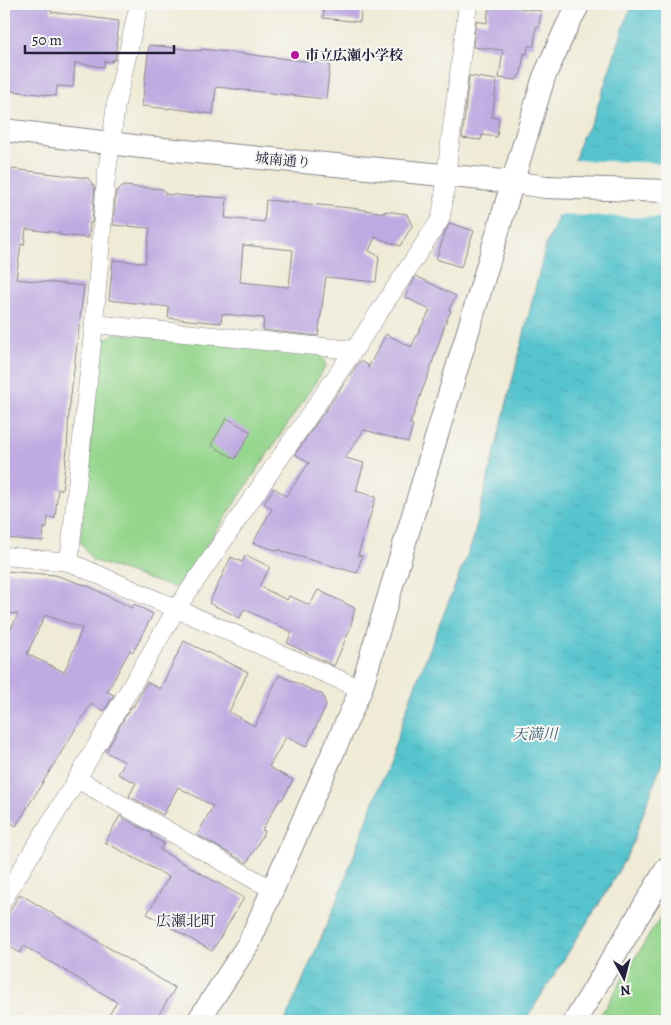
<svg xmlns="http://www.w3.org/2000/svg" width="671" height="1025" viewBox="0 0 671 1025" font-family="Alegreya,'Noto Serif JP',serif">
  <defs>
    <pattern id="water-ripples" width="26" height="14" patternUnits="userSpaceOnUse" patternTransform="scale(1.25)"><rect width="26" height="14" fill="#57c4ce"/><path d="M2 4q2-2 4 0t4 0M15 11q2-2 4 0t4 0" fill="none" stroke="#4ba8b2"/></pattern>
  </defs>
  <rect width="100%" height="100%" fill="#f6f6f2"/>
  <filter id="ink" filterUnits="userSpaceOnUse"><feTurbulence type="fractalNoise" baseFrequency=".02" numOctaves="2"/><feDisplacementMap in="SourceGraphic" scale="10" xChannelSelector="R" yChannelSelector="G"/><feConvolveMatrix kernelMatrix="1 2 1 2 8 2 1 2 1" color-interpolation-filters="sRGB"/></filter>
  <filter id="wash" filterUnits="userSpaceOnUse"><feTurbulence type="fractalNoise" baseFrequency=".0096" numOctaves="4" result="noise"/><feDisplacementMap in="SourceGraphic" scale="20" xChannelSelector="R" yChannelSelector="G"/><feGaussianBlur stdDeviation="1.12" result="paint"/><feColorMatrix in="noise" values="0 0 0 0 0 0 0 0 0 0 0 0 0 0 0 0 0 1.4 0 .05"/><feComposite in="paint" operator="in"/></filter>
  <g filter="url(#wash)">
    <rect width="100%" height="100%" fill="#efebd7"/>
    <g fill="#95d68d" stroke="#5c7c64">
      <polygon points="114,333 320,353 326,366 180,586 172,587 92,560 80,541 101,343"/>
      <polygon points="667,906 667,1021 597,1021"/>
    </g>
    <polygon fill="url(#water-ripples)" stroke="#3c7384" points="636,4 667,4 667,748 630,850 607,891 525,1021 285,1021 337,901 396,742 411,696 472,543 546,245 556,223 581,139 594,117 628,14"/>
    <polygon fill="#efebd7" points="572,160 667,163 667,218 556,215"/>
    <g id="blocks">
      <g fill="#bfaae1" fill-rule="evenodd">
        <polygon points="4,4 51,4 51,12 119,21 115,60 112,60 112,62 105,61 104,67 75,63 73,87 57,86 56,96 4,90"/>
        <polygon points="324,4 362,4 360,22 323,18"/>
        <polygon points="489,4 541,11 539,27 536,27 534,46 528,46 527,54 524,53 521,73 516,80 499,78 503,50 473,47 476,21 487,23"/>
        <polygon points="149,45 201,51 202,49 330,64 326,99 216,87 213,114 169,108 169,109 142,106"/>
        <polygon points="469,76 497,80 492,117 499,118 497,137 482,135 481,140 462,138"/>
        <polygon points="4,168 88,178 95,187 92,223 90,223 89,238 59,235 60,233 26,229 24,245 21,244 16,279 84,286 69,411 67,450 62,490 58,489 55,518 48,517 47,528 44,528 43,541 4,538"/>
        <path d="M124,186l39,3 2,5 34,3v-1l28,2 -2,20 39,4 2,-22 85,8 34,5v-2l22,3 5,12 -12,20 -25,-9 -6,14 10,5 -3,26 -50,-5 -8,59 -55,-6 1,-12 -42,-4 -1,9 -53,-5 1,-11 -60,-7 4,-40 32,3 5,-35 -37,-3 3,-34zM243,245l50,5 -4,37 -49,-5z"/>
        <polygon points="450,223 474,231 461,267 436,259 446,230"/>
        <polygon points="416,276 456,296 449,310 451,311 446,321 428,376 428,375 410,424 413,425 408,442 364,430 345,458 364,463 356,491 376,497 358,555 362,556 357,573 283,552 280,549 279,551 253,543 272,509 264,503 274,488 286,496 309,463 295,454 360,361 368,365 368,368 386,334 411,347 430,310 405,297"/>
        <polygon points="227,418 251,432 235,459 211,445"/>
        <polygon points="246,555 270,567 259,586 287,600 289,596 310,605 318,590 355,608 350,629 334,666 287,643 292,632 244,609 240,618 209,603 231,557 242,562"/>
        <path d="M4,571l51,4 33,11 44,22 2,-4 19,10 -20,38 -3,-2 -23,42 7,3 -10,16 -13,-7 -75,122 -12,-8v-175l14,-29 -14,-1zM45,615l37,13 -7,19 -11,25 -37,-18z"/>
        <polygon points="184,641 248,672 229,712 255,726 279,675 323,695 326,706 306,747 286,737 269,767 293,780 282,800 280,799 262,830 265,831 247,863 197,835 213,806 178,787 163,815 129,796 136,783 118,774 125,762 106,752 122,722 132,706 133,707 147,682 160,689"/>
        <polygon points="120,816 152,834 151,836 164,843 160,850 244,898 212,951 147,914 169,877 105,842"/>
        <polygon points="20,894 175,988 155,1021 105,1021 117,1002 24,946 20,953 4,943 4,920"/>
      </g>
    </g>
  </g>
  <g filter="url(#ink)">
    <use href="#blocks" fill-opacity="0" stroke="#888689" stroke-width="1"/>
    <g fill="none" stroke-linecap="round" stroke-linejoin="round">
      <defs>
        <g id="minor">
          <polyline points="94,324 354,350"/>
          <polyline points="4,556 69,562 361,689"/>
          <polyline points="69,562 94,324 106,179 111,143 116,104 139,4"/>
          <polyline points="77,779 255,880 273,889"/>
          <polyline points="4,898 77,779 177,608 354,350 440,220 443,206 449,151 468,4"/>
        </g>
        <g id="tertiary">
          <polyline points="4,130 142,147 422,173 512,182 546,187 667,191"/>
          <polyline points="198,1021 249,943 361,689 544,77 567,26 579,4"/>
          <polyline points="575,1021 667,868"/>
        </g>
      </defs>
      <use href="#minor" stroke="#888689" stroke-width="19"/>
      <use href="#tertiary" stroke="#888689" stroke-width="24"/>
      <use href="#minor" stroke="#fff" stroke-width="18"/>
      <use href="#tertiary" stroke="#fff" stroke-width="22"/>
    </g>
  </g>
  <circle fill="#b5179e" stroke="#f6f6f2" stroke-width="2" cx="295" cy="55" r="5"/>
  <g text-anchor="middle" stroke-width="4" stroke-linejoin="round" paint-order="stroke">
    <g font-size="14" font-weight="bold" fill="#22223b" stroke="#f6f6f2" text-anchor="start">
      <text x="305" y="60">市立広瀬小学校</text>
    </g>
    <g font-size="14" fill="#22223b" stroke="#f6f6f2">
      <text transform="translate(283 160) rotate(5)" y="5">城南通り</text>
    </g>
    <g font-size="15" font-style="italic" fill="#355b6e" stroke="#f6f6f2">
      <text x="535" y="739">天満川</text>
    </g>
    <g font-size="15" fill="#22223b" stroke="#f6f6f2">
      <text x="186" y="926">広瀬北町</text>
    </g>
  </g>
  <rect width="671" height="1025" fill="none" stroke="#f6f6f2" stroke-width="20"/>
  <g transform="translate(624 978) rotate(173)" stroke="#f6f6f2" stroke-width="4" paint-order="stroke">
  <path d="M0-4L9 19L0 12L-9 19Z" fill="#22223b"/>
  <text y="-8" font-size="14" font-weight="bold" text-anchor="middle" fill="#22223b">N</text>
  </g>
  <path d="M25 45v8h149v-8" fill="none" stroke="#22223b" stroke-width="2.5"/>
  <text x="32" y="45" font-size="15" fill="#22223b" stroke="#f6f6f2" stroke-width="4" paint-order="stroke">50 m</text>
</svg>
